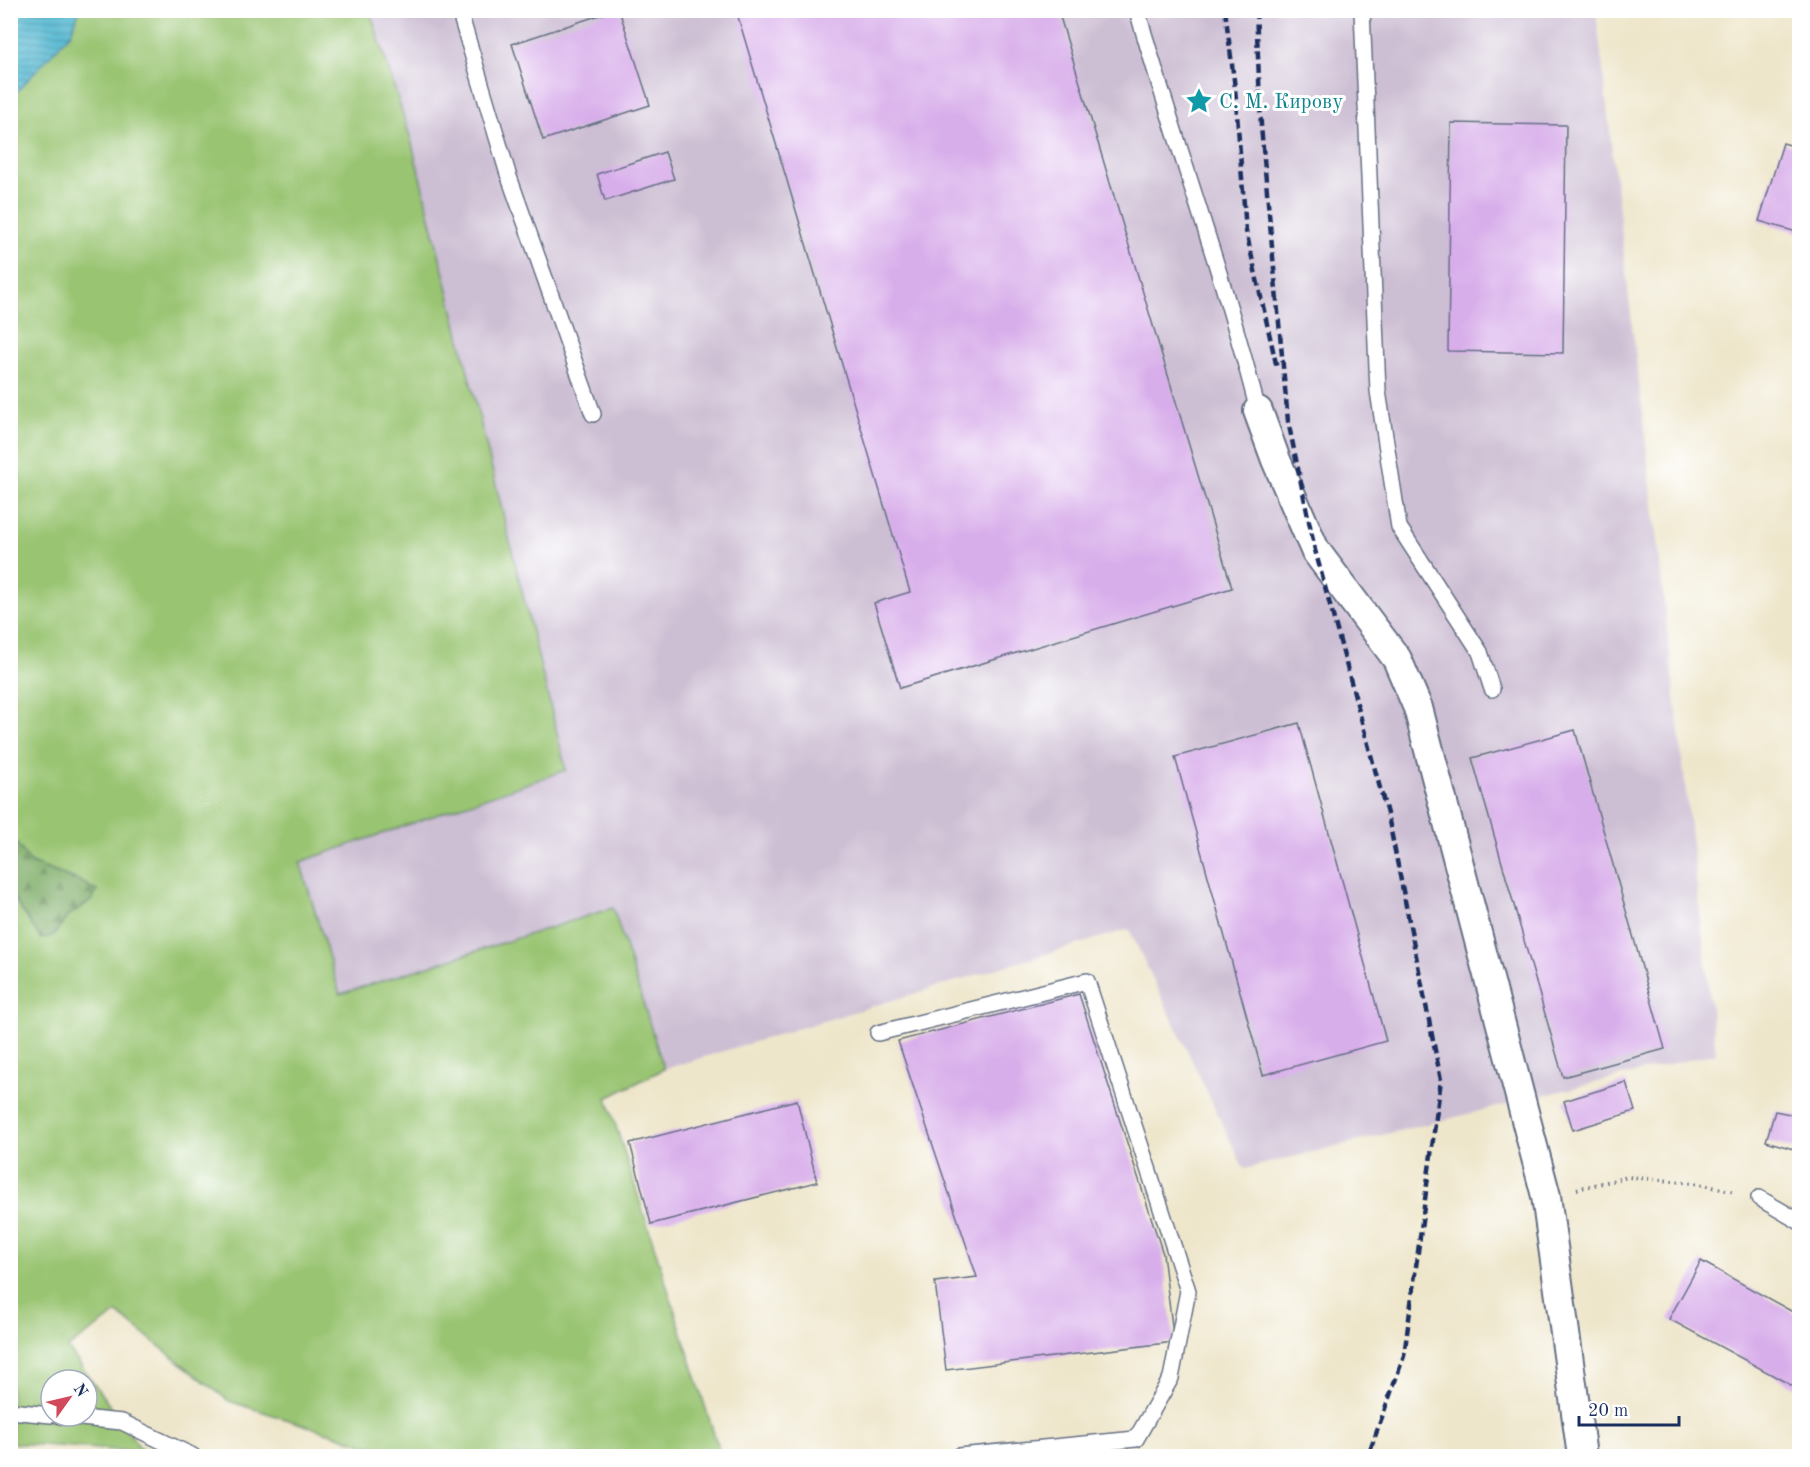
<svg xmlns="http://www.w3.org/2000/svg" width="1810" height="1467" viewBox="0 0 1810 1467" font-family="'Old Standard TT',serif">
  <defs>
    <pattern id="forest-firs" width="22" height="20" patternUnits="userSpaceOnUse" patternTransform="scale(1.5)"><rect width="22" height="20" fill="#7aaa63"/><path d="M5 1l3.5 6h-7zM16 11l3.5 6h-7z" fill="#638b55"/></pattern>
    <pattern id="water-rules" width="6" height="5" patternUnits="userSpaceOnUse" patternTransform="scale(1.5)"><rect width="6" height="5" fill="#53b8d1"/><path d="M0 2.5h6" fill="none" stroke="#4496ad"/></pattern>
  </defs>
  <rect width="100%" height="100%" fill="#fff"/>
  <filter id="ink" filterUnits="userSpaceOnUse"><feTurbulence type="fractalNoise" baseFrequency=".0167" numOctaves="2"/><feDisplacementMap in="SourceGraphic" scale="12" xChannelSelector="R" yChannelSelector="G"/><feConvolveMatrix kernelMatrix="1 2 1 2 8 2 1 2 1" color-interpolation-filters="sRGB"/></filter>
  <filter id="wash" filterUnits="userSpaceOnUse"><feTurbulence type="fractalNoise" baseFrequency=".008" numOctaves="4" result="noise"/><feDisplacementMap in="SourceGraphic" scale="24" xChannelSelector="R" yChannelSelector="G"/><feGaussianBlur stdDeviation="1.35" result="paint"/><feColorMatrix in="noise" values="0 0 0 0 0 0 0 0 0 0 0 0 0 0 0 0 0 1.4 0 .05"/><feComposite in="paint" operator="in"/></filter>
  <g filter="url(#wash)">
    <rect width="100%" height="100%" fill="#eee6cb"/>
    <polygon fill="#ccbed3" points="370,11 1596,11 1716,1053 1244,1169 1129,929 664,1069 613,908 339,995 299,862 566,770 411,140"/>
    <path fill="#99c471" stroke="#5a7a68" stroke-width="1.5" fill-rule="evenodd" d="M79,11h291l41,129 155,630 -266,92 40,132 273,-86 51,161 -57,29 114,358h-304l-51,-11 -137,-44 -112,-88 -49,35 75,104 -132,-9 -1,-1345 60,-65zM51,1380h36v36h-36z"/>
    <polygon fill="url(#forest-firs)" stroke="#4a6c60" stroke-width="1.5" points="11,836 31,863 80,881 97,891 92,900 67,917 54,935 41,939 11,894"/>
    <polygon fill="url(#water-rules)" stroke="#377498" stroke-width="1.5" points="11,10 79,11 71,33 11,98"/>
    <g id="blocks">
      <g fill="#d8aeea">
        <polygon points="615,10 619,10 650,105 543,140 512,44"/>
        <polygon points="736,10 1058,10 1232,588 900,688 874,603 910,592"/>
        <polygon points="1451,123 1566,125 1563,353 1448,351"/>
        <polygon points="1783,143 1800,148 1800,233 1759,221"/>
        <polygon points="665,152 674,179 605,201 597,174"/>
        <polygon points="1299,723 1386,1041 1263,1075 1175,757"/>
        <polygon points="1575,730 1665,1049 1563,1077 1472,758"/>
        <polygon points="1079,994 1163,1254 1174,1342 946,1370 935,1282 977,1277 898,1041"/>
        <polygon points="1626,1082 1635,1111 1573,1130 1564,1101"/>
        <polygon points="797,1100 817,1182 651,1224 630,1143"/>
        <polygon points="1775,1111 1800,1116 1800,1151 1766,1141"/>
        <polygon points="1701,1261 1800,1316 1800,1390 1669,1319"/>
      </g>
    </g>
  </g>
  <g filter="url(#ink)">
    <use href="#blocks" fill-opacity="0" stroke="#656f84" stroke-width="1.5"/>
    <g fill="none" stroke-linecap="round" stroke-linejoin="round">
      <defs>
        <g id="service">
          <polyline points="459,10 508,174 593,414"/>
          <path d="M1137,10c39,134 87,266 121,401"/>
          <polyline points="1362,10 1378,391 1399,527 1480,652 1492,689"/>
          <polyline points="878,1033 1087,981 1188,1291 1171,1378 1136,1439 959,1456"/>
          <polyline points="1759,1198 1800,1222"/>
          <polyline points="10,1411 51,1415"/>
          <polyline points="60,1416 122,1422 193,1456"/>
        </g>
        <polyline id="minor" points="1258,411 1276,460 1315,550 1397,659 1418,708 1546,1196 1582,1456"/>
      </defs>
      <use href="#service" stroke="#656f84" stroke-width="18"/>
      <use href="#minor" stroke="#656f84" stroke-width="32"/>
      <polyline stroke="#656f84" stroke-width="4" stroke-dasharray="1.5 4.5" stroke-linecap="butt" points="1577,1189 1628,1177 1694,1183 1735,1192"/>
      <use href="#service" stroke="#fff" stroke-width="15"/>
      <use href="#minor" stroke="#fff" stroke-width="28"/>
      <g stroke="#1b2f5e" stroke-width="4.5" stroke-dasharray="9 4.5" stroke-linecap="butt">
        <polyline points="1225,10 1235,88 1246,231 1277,368"/>
        <polyline points="1256,10 1261,126 1288,421 1315,550 1389,821 1441,1080 1404,1356 1368,1456"/>
      </g>
    </g>
  </g>
  <defs>
    <symbol id="sight-bare" viewBox="-9 -9 18 18"><path d="M0-6L1.8-2.2L6-1.7L2.9 1.2L3.7 5.4L0 3.3L-3.7 5.4L-2.9 1.2L-6-1.7L-1.8-2.2Z" fill="#0f9aa8" stroke="#fff" stroke-width="2.5" paint-order="stroke"/></symbol>
  </defs>
  <g fill-rule="evenodd">
    <use href="#sight-bare" x="1180" y="82" width="38" height="38"/>
  </g>
  <g text-anchor="middle" stroke-width="6" stroke-linejoin="round" paint-order="stroke">
    <g font-size="21" fill="#0d838f" stroke="#fff" text-anchor="start">
      <text x="1219" y="108">С. М. Кирову</text>
    </g>
  </g>
  <rect width="1810" height="1467" fill="none" stroke="#fff" stroke-width="36"/>
  <g transform="translate(69 1398) rotate(56)"><circle r="28" fill="#ffffff" stroke="#a4acbf" stroke-width="1.5"/>
  <path d="M0-4.5L10 22L0 15L-10 22Z" fill="#d1495b"/>
  <text y="-9" font-size="16" font-weight="bold" text-anchor="middle" fill="#1b2f5e">N</text>
  </g>
  <path d="M1579 1416v9h100v-9" fill="none" stroke="#1b2f5e" stroke-width="3"/>
  <text x="1588" y="1416" font-size="18" fill="#1b2f5e" stroke="#ffffff" stroke-width="4.5" paint-order="stroke">20 m</text>
</svg>
